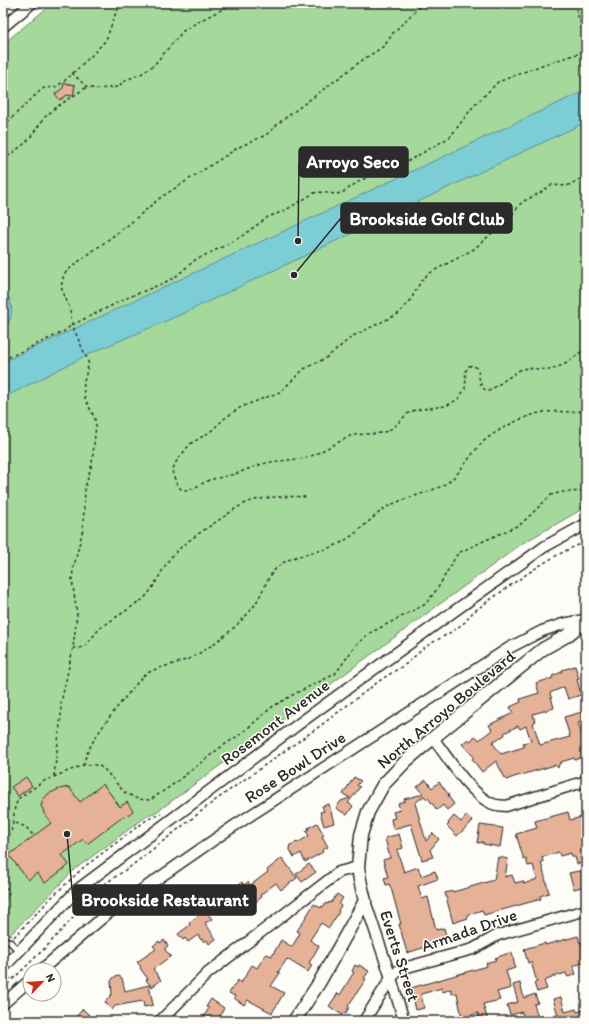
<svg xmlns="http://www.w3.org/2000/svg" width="589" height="1024" viewBox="0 0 589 1024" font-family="Itim,sans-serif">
  <rect width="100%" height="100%" fill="#fdfcf7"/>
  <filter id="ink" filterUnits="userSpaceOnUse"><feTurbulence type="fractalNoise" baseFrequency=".025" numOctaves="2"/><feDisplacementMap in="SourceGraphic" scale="8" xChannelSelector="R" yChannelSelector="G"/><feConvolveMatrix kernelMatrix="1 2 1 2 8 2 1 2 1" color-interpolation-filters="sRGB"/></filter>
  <g filter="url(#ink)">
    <polygon fill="#a5d99c" stroke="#688264" points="53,3 586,3 586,507 523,543 158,811 147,816 75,869 10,935 3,929 3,44"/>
    <g fill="#7dcdd7" stroke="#5c8c92">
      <polygon points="586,90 586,122 180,315 91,353 3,398 3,362"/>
      <path d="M3,296l6,2c5,12 3,23 -6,33z"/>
    </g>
    <g fill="#e5b298" stroke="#2b2b2b" fill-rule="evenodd">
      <polygon points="64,83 75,85 73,96 67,95 60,100 55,94 63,88"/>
      <path d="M575,666l4,13h-2l4,16 -13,4 -4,-12 -14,6 4,15 -21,6 2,8 -2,1 7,22 30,-8 -6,-20 22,-6v9l-8,3 8,23v6l-2,1 1,3 -10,4 -1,-2 -13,4v1l-2,1 -1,4 -3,-3 -41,12 -8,3 -10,-19 -14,11 -10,-13 2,-2 -12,-13 6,-5 2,2 6,-5 3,4 13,-10 -3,-5 24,-12 -3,-6 11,-5 -1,-3 19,-6 -3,-10 17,-5 -1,-2 10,-4v-2zM518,726l2,3 6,-3 5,15 -8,2 1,4 -23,7 -9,-12 13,-7 -1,-2z"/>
      <polygon points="26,777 32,786 18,796 11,787"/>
      <polygon points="354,777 361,781 357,785 360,787 348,803 353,806 347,815 336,808 341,801 350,798 343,794"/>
      <polygon points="426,780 432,788 439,782 449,795 448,796 454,804 447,810 443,805 437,810 428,798 427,799 424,796 415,803 426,841 433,833 439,839 430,850 433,857 422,860 411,824 393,829 391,819 395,818 393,812 400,810 398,803 405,801 404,799 423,794 417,787"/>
      <polygon points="103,784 120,807 127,802 133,811 125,817 124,816 87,844 83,839 62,855 69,865 45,883 37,873 28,880 9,855 51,823 43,812 44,811 41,806 43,800 48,794 59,789 69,787 80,802"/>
      <polygon points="329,804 334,823 324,826 320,812 324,811 322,806"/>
      <polygon points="568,812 570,820 586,816 586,849 581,850 585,862 577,864 575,857 572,857 571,853 560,856 559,852 542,857 543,862 541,862 549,893 540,896 541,899 484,915 482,910 467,915 468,918 453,923 445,893 453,891 453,892 494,880 498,857 508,859 505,877 512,875 515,883 523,881 524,884 537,879 533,865 528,866 526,859 524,860 516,834 537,828 535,821"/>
      <polygon points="467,815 473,821 457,836 447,826 449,824 448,823 454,816 461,822"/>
      <polygon points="317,823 324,835 322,836 328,847 322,850 323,852 305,862 301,853 294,857 289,848 290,845 297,842 297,843 309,836 306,831 309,829 308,828"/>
      <polygon points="480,825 503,828 500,847 483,844 483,842 477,843"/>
      <polygon points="399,834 403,848 397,850 404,872 418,867 421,876 435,871 438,879 418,886 422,899 428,897 436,930 444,928 447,940 407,953 399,924 401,924 391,888 389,884 386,885 384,878 388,877 383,860 390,858 385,838"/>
      <polygon points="282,858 297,878 281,890 276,883 260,895 262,897 250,906 251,908 243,914 230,896 235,892 233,889 242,882 244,885 248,882 250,885 252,884 268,872 267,870"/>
      <polygon points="309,864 316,872 302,882 296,874"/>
      <polygon points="584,870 586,886 574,889 569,873"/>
      <polygon points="337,894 343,898 339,904 341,906 338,910 339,912 329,928 321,923 310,940 319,946 309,963 312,965 308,972 287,959 278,972 280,973 271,986 284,993 272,1013 248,1000 244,1005 234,998 235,996 229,993 238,980 241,983 252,965 257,968 264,957 267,954 272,956 281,940 292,947 300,933 297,931 314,904 321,908 322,906 323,907 326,903 328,904 329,902 331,903"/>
      <polygon points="202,912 204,914 206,912 212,919 205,923 216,939 209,944 207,940 204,942 202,939 201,940 198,935 188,942 185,938 183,940 178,934 190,925 189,923"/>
      <polygon points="578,936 580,943 582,942 583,946 586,945 586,962 573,966 576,974 568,977 567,976 566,973 552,977 552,978 544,981 547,989 537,992 534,983 537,982 531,962 528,963 524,949 545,943 545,945"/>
      <polygon points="164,940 168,946 165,948 165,950 171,956 153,969 161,980 152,987 146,980 148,979 140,968 141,967 137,962 156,949 153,946 159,941 160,943"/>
      <polygon points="512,952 515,968 506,971 511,988 497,992 500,1000 483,1004 488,1021 480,1021 478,1013 462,1018 457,993 452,994 451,989 443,992 442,988 421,994 424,1008 416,1010 411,988 487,966 486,963 496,960 495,958"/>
      <polygon points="355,965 358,967 359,965 369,971 364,978 366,979 348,1006 349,1007 346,1013 344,1012 342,1015 329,1006 338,993 340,995 354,972 352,971"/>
      <polygon points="119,976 122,978 125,991 149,985 153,1005 144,1007 143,1001 115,1006 112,1010 105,1002 112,994 111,981 114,977"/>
      <polygon points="520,983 524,998 535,994 538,1003 534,1004 539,1021 524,1021 522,1012 510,1015 507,1005 518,1002 513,985"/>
      <polygon points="561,997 565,1012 576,1009 577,1012 584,1010 586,1021 544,1021 543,1019 558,1015 553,999"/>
      <polygon points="211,999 224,1008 217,1021 201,1021 209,1008 206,1007"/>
      <polygon points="83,1009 89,1015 83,1021 72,1021"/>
    </g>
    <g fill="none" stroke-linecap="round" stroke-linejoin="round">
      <defs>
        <polyline id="service" points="3,939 10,942 19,951"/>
        <g id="minor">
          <polyline points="3,27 32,3"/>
          <path d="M433,738c14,19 39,58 60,66 4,2 9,1 13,2l80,-25"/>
          <polyline points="365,901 391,978 404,1021"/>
          <polyline points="3,968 77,890 304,720 446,617 544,547 586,524"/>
          <polyline points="41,970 107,914 231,828 509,648 542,631 563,624 584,620"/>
          <polyline points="3,1004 30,980"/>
          <polyline points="160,1021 208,973 339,872 358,867"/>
          <polyline points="364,1021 391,978 400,969 473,949 498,935 586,910"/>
        </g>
        <polyline id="tertiary" points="294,1021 319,983 365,901 360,880 358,867 361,835 368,812 383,785 406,761 433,738 543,649 568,635 586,620"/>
      </defs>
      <use href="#service" stroke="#2b2b2b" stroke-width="8"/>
      <use href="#minor" stroke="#2b2b2b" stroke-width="13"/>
      <use href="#tertiary" stroke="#2b2b2b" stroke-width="15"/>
      <g stroke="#2b2b2b" stroke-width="1.5" stroke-dasharray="3 3" stroke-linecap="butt">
        <polyline points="3,3 4,3"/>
        <polyline points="576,3 577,13 586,38"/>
        <polyline points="40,9 47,3"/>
        <polyline points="72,73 87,87 97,89 117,87 128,79 141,74 154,65 183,31 201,20 225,8 232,3"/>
        <polyline points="3,126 41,90 44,88 56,87 68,78 92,55 106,40 116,12 123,3"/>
        <polyline points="3,160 23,145 29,139 45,117 55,108 87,87"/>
        <path d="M586,176l-19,10 -16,-1 -11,8 -18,9 -12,15 -36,32 -46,25 -7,7 -11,20 -12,13 -45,22 -27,22 -22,11 -24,23 -39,15 -16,11 -15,14 -20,12 -14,18 -4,9 5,14 4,4 5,1 8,-2 15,-8 26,-6 24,-9 11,-3 36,-4 8,-3 38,-20 30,-2 7,-3 5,-3 13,-13 8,-4 31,-4 12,-7 7,-10 1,-10 -1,-7 4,-6c15,-4 5,23 20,25l32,-22 7,-1 23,2 16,-7 19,-15"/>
        <polyline points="3,360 63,332 72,325 129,297 159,285 174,278 195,260 224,246 242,236 268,217 284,211 314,193 318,192 336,194 342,193 361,180 403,164 450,137 472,108 498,82 542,65 577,54 584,50 586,47"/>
        <path d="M73,648h7l6,-3 14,-17 42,-28c14,-12 19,-32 31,-45 14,-15 33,-26 49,-37 7,-5 15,-11 24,-15 18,-7 41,-7 60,-6"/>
        <path d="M84,765c1,-22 44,-71 59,-89 12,-9 27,-10 40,-15 10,-3 20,-10 29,-16 15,-11 31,-24 42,-39 9,-13 13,-31 26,-41 15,-12 44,-12 62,-23 17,-9 29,-25 45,-35 19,-11 48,-14 64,-27 12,-11 20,-26 31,-37 12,-12 37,-24 53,-29 16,-5 34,0 51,-4"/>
        <path d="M54,776l7,-60v-13l12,-55 4,-34 -5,-34 1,-10 10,-41 2,-41 7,-24 4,-39c-1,-12 -11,-21 -12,-32 -1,-7 0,-13 2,-19 1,-5 3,-8 2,-13l-16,-36 -2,-16 -9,-22 3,-13 10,-9 54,-40 32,-27 79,-51 27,-12 14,-13 84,-63 17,-11 4,-3 8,-12 30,-30"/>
        <polyline points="13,822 15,806 19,798 44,781 83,765 98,765 105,770 124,792 138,799 150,800 171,786 221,747 241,734 272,707 296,693 335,674 356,645 368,634 424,605 429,600 439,586 456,556 460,552 521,524 551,495 563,492 586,491"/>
        <polyline points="3,847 11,832 13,822 26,827 33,835"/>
        <polyline points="3,882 9,893 3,902"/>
        <polyline points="14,937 52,897 84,867 148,819 161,814"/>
        <path d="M8,977l4,3 36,-35 55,-60 27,-18 87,-68 103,-73 62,-47 24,-15 19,-17 28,-16 12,-9 8,-10c33,-23 76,-57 113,-70"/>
        <polyline points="3,978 9,983 4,987 6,989"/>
      </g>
      <use href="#service" stroke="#fdfcf7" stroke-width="5"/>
      <use href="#minor" stroke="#fdfcf7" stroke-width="10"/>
      <use href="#tertiary" stroke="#fdfcf7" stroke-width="12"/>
    </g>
  </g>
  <g text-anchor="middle" stroke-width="3" stroke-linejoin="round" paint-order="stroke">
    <g font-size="17" fill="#2b2b2b" stroke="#fdfcf7">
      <text transform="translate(446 709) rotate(-40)" y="6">North Arroyo Boulevard</text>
      <text transform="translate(275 722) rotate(-37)" y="6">Rosemont Avenue</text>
      <text transform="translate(295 767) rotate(-33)" y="6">Rose Bowl Drive</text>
      <text transform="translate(469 930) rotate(-19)" y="6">Armada Drive</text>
      <text transform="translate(400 956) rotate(72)" y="6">Everts Street</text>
    </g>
  </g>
  <path fill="none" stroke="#2b2b2b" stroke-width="1.5" d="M298 241L299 162M294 275L341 218M67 834L73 900"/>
  <g fill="#2b2b2b" stroke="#fdfcf7" stroke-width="1.5">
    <circle cx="298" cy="241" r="4"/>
    <circle cx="294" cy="275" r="4"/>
    <circle cx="67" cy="834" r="4"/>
  </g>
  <g fill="#2b2b2b" stroke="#2b2b2b" stroke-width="1.5">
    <rect x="299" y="147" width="109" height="30" rx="4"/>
    <rect x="341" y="203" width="171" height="30" rx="4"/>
    <rect x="73" y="885" width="183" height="30" rx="4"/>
  </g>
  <g font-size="18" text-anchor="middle" font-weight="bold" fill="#fff">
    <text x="353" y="168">Arroyo Seco</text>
    <text x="427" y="225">Brookside Golf Club</text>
    <text x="165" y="906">Brookside Restaurant</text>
  </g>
  <rect width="589" height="1024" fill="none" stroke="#fdfcf7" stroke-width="16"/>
  <rect x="8" y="8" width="573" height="1008" fill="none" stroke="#2b2b2b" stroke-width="1.5" filter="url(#ink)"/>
  <g transform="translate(42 982) rotate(65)"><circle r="19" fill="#fdfcf7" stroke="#a9a8a5"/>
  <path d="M0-3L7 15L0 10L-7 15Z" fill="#c8321e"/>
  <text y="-6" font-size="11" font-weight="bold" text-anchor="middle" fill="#2b2b2b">N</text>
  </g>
</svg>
